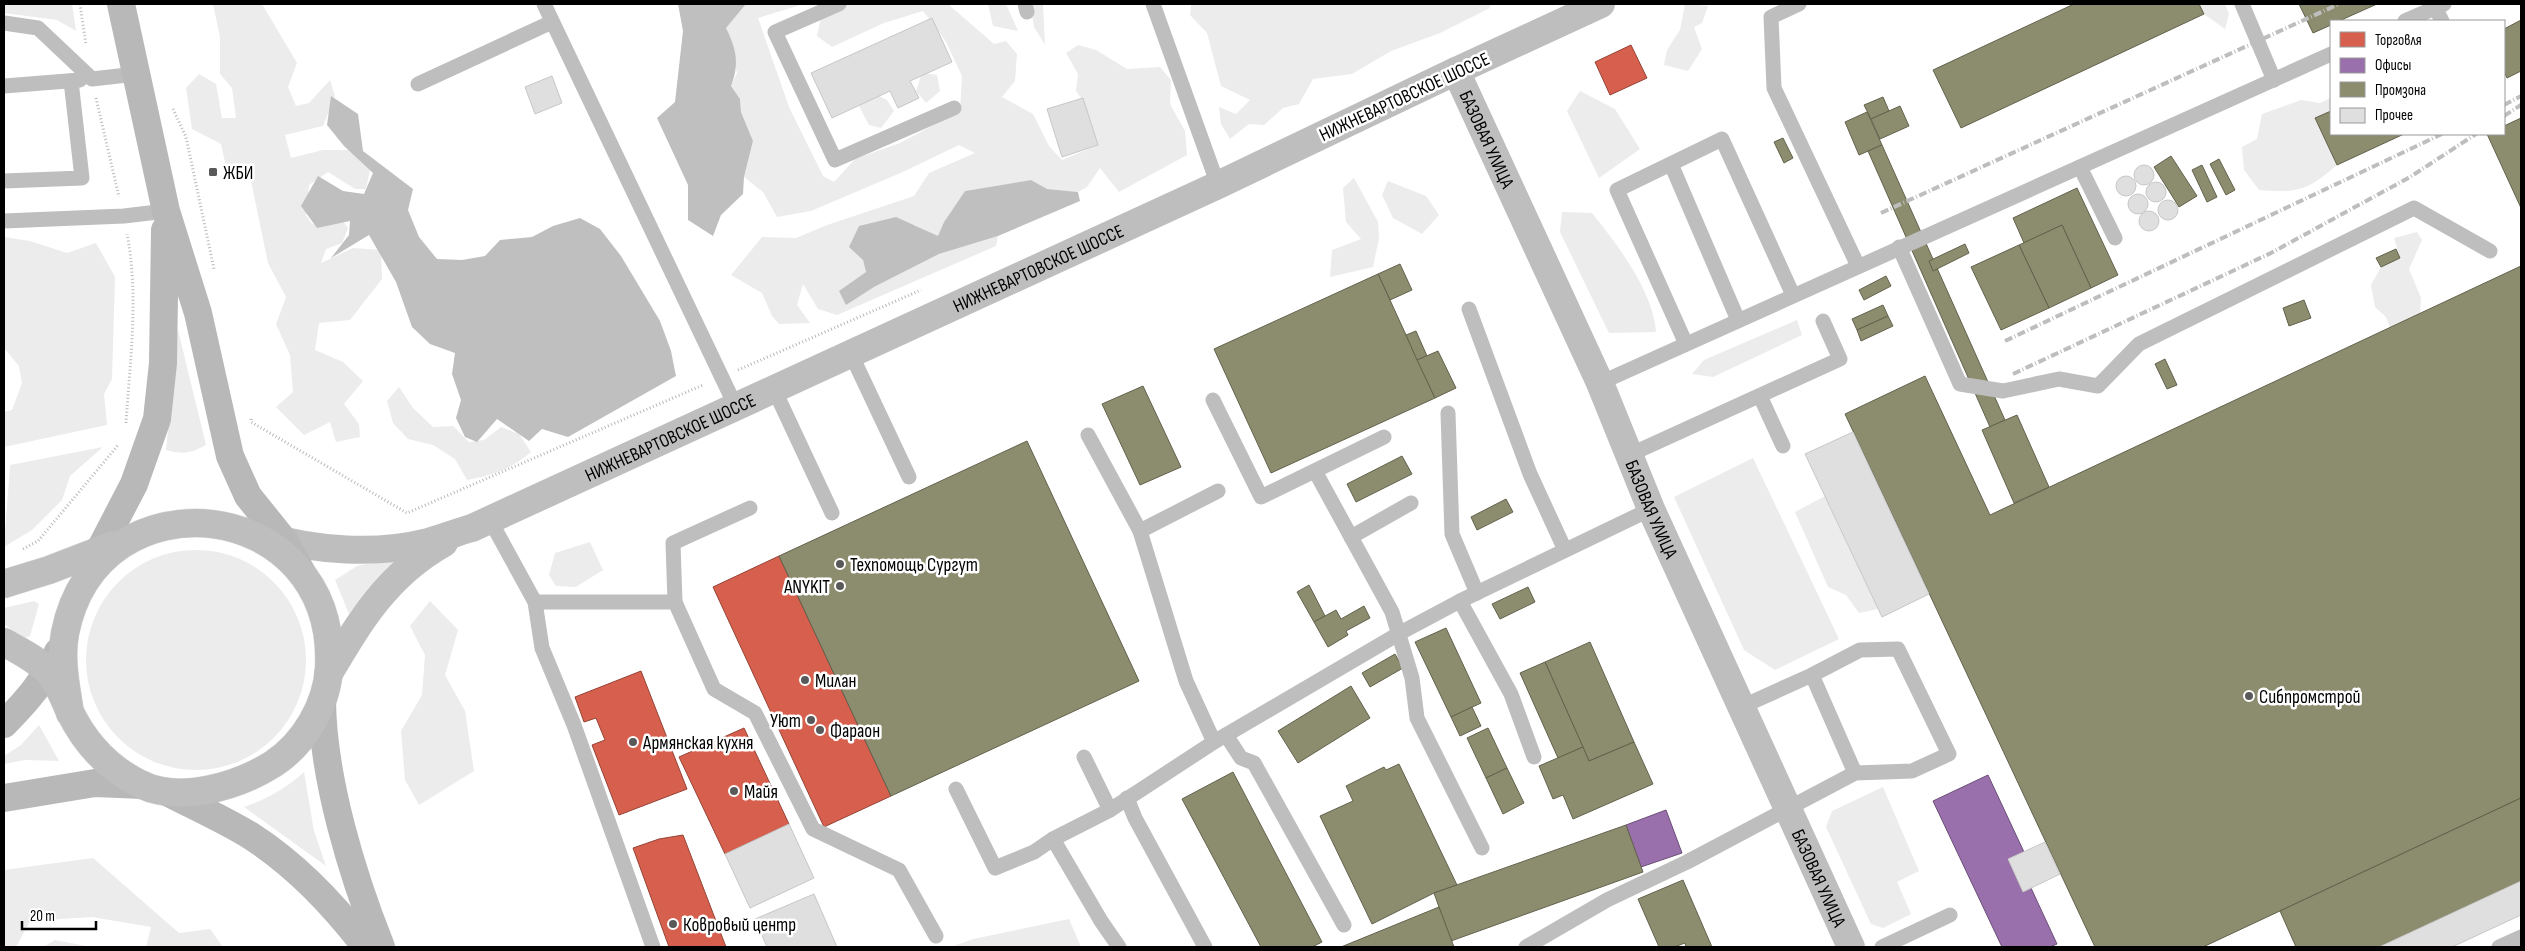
<svg xmlns="http://www.w3.org/2000/svg" width="2525" height="951" viewBox="0 0 2525 951" font-family="'Sofia Sans Condensed',sans-serif">
  <rect width="100%" height="100%" fill="#fff"/>
  <g fill="#ececec">
    <polygon points="4,4 72,4 76,31 57,20 4,13"/>
    <polygon points="213,4 262,4 297,63 288,87 296,106 309,103 330,80 335,96 323,126 285,135 291,158 323,150 350,150 370,170 366,189 355,189 328,172 309,185 306,215 312,224 343,221 348,228 342,243 326,249 321,263 353,248 381,250 382,279 350,320 319,323 315,350 343,362 363,381 344,404 359,424 360,437 336,442 330,422 304,435 276,407 293,392 290,355 276,324 286,297 268,263 250,176 227,171 221,144 192,129 186,88 199,74 216,84 222,118 236,118 232,88 220,74 220,37"/>
    <polygon points="746,4 804,4 758,18 789,107 823,176 834,182 855,159 900,143 960,111 962,76 945,40 923,11 884,23 832,47 817,36 822,12 836,4 948,4 994,44 1006,41 1017,54 1015,81 1002,97 1033,114 1049,146 1062,160 1098,145 1085,104 1076,91 1078,74 1066,53 1078,45 1096,50 1127,69 1160,67 1171,80 1170,104 1185,131 1187,155 1119,192 1100,168 1087,187 1078,192 1046,189 1031,180 965,191 944,222 938,237 915,225 863,260 866,272 840,291 846,304 874,287 939,254 998,236 996,246 837,315 818,309 803,284 797,305 810,323 779,324 772,316 762,293 731,275 762,237 796,238 827,225 914,196 929,173 975,153 959,145 905,171 811,211 777,217 763,192 744,177 753,141 741,112 740,99 731,86 737,73 726,28"/>
    <polygon points="988,4 1006,4 1018,31 993,26"/>
    <polygon points="1030,4 1043,4 1045,45 1034,27"/>
    <polygon points="1191,4 1490,4 1490,8 1440,33 1391,51 1352,74 1313,79 1299,104 1283,108 1264,125 1249,124 1230,139 1221,124 1219,107 1236,114 1250,100 1221,86 1207,33 1190,15"/>
    <polygon points="1685,4 1708,6 1702,23 1694,27 1702,49 1688,71 1664,65 1667,50 1680,30"/>
    <polygon points="2199,4 2225,4 2229,14 2225,29 2204,14"/>
    <polygon points="922,73 937,75 940,91 926,103 916,91"/>
    <polygon points="1580,91 1615,109 1640,149 1599,178 1567,111"/>
    <polygon points="873,93 887,100 894,111 881,128 869,125 859,106"/>
    <path d="M2331,98v13l-16,8 22,46c-30,26 -39,28 -78,25l-15,-20 -2,-23 15,-8 5,-25 39,-14 19,3z"/>
    <polygon points="1354,178 1378,222 1379,238 1373,267 1330,277 1332,250 1361,239 1346,222 1343,188"/>
    <polygon points="1388,181 1426,196 1439,215 1422,234 1393,218 1382,195"/>
    <path d="M1562,212l30,1c25,31 61,78 64,119l-47,1 -49,-101z"/>
    <polygon points="2417,232 2422,240 2409,269 2421,298 2420,314 2390,328 2386,317 2375,307 2371,285 2381,267 2400,258 2394,238"/>
    <polygon points="4,237 30,241 67,253 96,243 115,277 112,379 104,394 107,425 4,447 4,412 12,410 22,383 19,366 4,348"/>
    <polygon points="1797,320 1802,335 1713,377 1692,374 1704,360"/>
    <path d="M178,330l28,115c-15,8 -23,10 -40,5z"/>
    <path d="M399,387l14,21 20,19 20,-1 16,16 15,-2 17,-13 18,7 12,18c-20,17 -38,23 -64,28l-12,-21 -22,-14 -25,-6 -15,-16 -6,-22z"/>
    <polygon points="103,447 70,476 62,500 32,530 4,547 10,465"/>
    <polygon points="1753,458 1839,639 1775,670 1744,650 1674,497"/>
    <polygon points="1825,496 1878,609 1859,613 1846,595 1828,587 1795,512"/>
    <polygon points="590,542 603,570 576,587 556,586 549,575 555,553"/>
    <circle cx="196" cy="660" r="110"/>
    <polygon points="407,555 370,587 349,614 335,580 357,566"/>
    <polygon points="34,601 39,604 30,636 24,638 4,624 4,608"/>
    <polygon points="430,601 458,630 445,675 465,711 474,771 419,805 405,780 401,731 422,695 425,655 410,626"/>
    <polygon points="39,725 59,761 25,760 4,764 4,756 21,745"/>
    <path d="M304,772l10,59 12,35 -82,-59c23,-8 41,-18 60,-35z"/>
    <polygon points="1883,787 1919,871 1897,882 1911,914 1883,928 1871,924 1826,827 1832,811"/>
    <polygon points="93,858 179,933 210,929 223,947 146,947 151,927 92,917 30,921 16,947 4,947 4,870"/>
    <polygon points="1069,919 1081,947 951,947 973,939"/>
    <polygon points="55,940 91,947 43,947"/>
  </g>
  <g fill="#bfbfbf">
    <path d="M678,4h68l-20,24c10,20 14,36 5,58l9,13 1,13 12,29 -9,36 -1,17 -22,21 -8,21 -25,-16v-35l-31,-67 18,-16 8,-71z"/>
    <polygon points="331,96 358,114 363,151 413,189 408,210 419,237 437,259 462,260 485,256 500,240 532,237 553,226 580,218 600,229 621,256 660,321 671,351 676,376 568,437 542,429 529,441 497,419 477,442 465,437 456,418 461,400 452,374 455,353 430,344 412,327 396,282 369,235 331,258 349,235 350,221 317,228 301,206 318,176 343,191 364,194 373,173 344,146 327,125"/>
    <polygon points="1031,180 1047,189 1078,192 1080,201 998,236 939,254 874,287 846,305 839,291 866,272 863,260 849,247 859,226 896,217 938,236 944,222 965,191"/>
  </g>
  <g fill="#d6604d" stroke="#964336">
    <polygon points="1631,45 1647,78 1610,95 1595,62"/>
    <polygon points="779,556 891,796 824,827 713,587"/>
    <polygon points="641,671 687,789 619,815 592,745 605,740 596,718 584,722 575,697"/>
    <polygon points="744,728 789,824 725,854 679,757"/>
    <polygon points="683,835 726,947 669,947 633,848 659,839"/>
  </g>
  <g fill="#9970ab" stroke="#6b4e78">
    <polygon points="1988,775 2024,852 2008,859 2023,892 2031,888 2057,944 2050,947 2002,947 1933,801"/>
    <polygon points="1666,810 1682,853 1641,867 1626,825"/>
  </g>
  <g fill="#8c8c6e" stroke="#62624d">
    <polygon points="2074,4 2199,4 2204,14 1961,128 1933,70"/>
    <polygon points="2299,4 2377,4 2339,21 2331,21 2331,25 2313,33"/>
    <polygon points="2521,20 2521,71 2507,78 2504,71 2504,29"/>
    <polygon points="1883,97 1889,111 1871,119 1864,105"/>
    <polygon points="1900,106 1909,126 1880,139 1871,119"/>
    <polygon points="2331,111 2331,134 2404,134 2337,165 2315,118"/>
    <polygon points="1867,112 1882,145 1859,155 1845,122"/>
    <polygon points="2521,118 2521,208 2487,134 2504,134 2504,126"/>
    <polygon points="1783,138 1793,158 1784,163 1774,142"/>
    <polygon points="1882,145 2005,420 1990,427 1868,151"/>
    <polygon points="2171,156 2197,196 2179,207 2154,167"/>
    <polygon points="2219,159 2235,190 2226,195 2210,164"/>
    <polygon points="2202,165 2217,197 2207,202 2192,170"/>
    <polygon points="2077,188 2118,275 2091,288 2062,225 2024,243 2013,218"/>
    <polygon points="2062,225 2091,288 2049,308 2019,245"/>
    <polygon points="1965,244 1969,253 1933,271 1929,261"/>
    <polygon points="2019,245 2049,308 2001,330 1971,267"/>
    <polygon points="2396,249 2400,258 2381,267 2376,258"/>
    <polygon points="1400,264 1412,290 1390,300 1378,274"/>
    <polygon points="2521,266 2521,798 2203,947 2095,947 1845,414 1925,376 1990,515"/>
    <polygon points="1378,274 1435,398 1271,473 1214,349"/>
    <polygon points="1886,276 1891,286 1864,300 1859,290"/>
    <polygon points="2304,300 2311,318 2289,326 2283,308"/>
    <polygon points="1883,305 1888,316 1857,330 1852,319"/>
    <polygon points="1888,316 1893,326 1861,341 1857,330"/>
    <polygon points="1416,331 1427,356 1417,360 1406,335"/>
    <polygon points="1438,351 1456,388 1435,398 1417,360"/>
    <polygon points="2165,359 2177,385 2167,389 2155,364"/>
    <polygon points="1143,386 1181,467 1140,485 1102,404"/>
    <polygon points="2017,415 2049,487 2014,503 1982,430"/>
    <polygon points="1027,441 1139,681 891,796 779,556"/>
    <polygon points="1402,456 1412,474 1356,502 1347,484"/>
    <polygon points="1506,499 1513,512 1477,530 1471,517"/>
    <polygon points="1309,585 1325,616 1314,622 1297,592"/>
    <polygon points="1528,587 1535,602 1500,619 1492,604"/>
    <polygon points="1364,606 1370,618 1346,631 1348,635 1328,647 1314,622 1336,610 1341,619"/>
    <polygon points="1446,628 1481,703 1451,717 1415,642"/>
    <polygon points="1590,642 1634,742 1589,761 1545,662"/>
    <polygon points="1395,654 1403,668 1370,687 1362,673"/>
    <polygon points="1545,662 1583,747 1558,758 1520,673"/>
    <polygon points="1351,686 1370,718 1298,763 1278,731"/>
    <polygon points="1472,707 1481,726 1460,736 1451,717"/>
    <polygon points="1488,728 1507,768 1486,778 1467,738"/>
    <polygon points="1634,742 1653,784 1573,819 1563,795 1553,799 1539,766 1583,747 1589,761"/>
    <polygon points="1399,764 1457,885 1434,893 1372,924 1320,816 1353,801 1346,786 1384,767 1386,770"/>
    <polygon points="1507,768 1524,803 1503,814 1486,778"/>
    <polygon points="1233,772 1322,942 1312,947 1261,947 1182,799"/>
    <polygon points="2521,798 2521,881 2379,947 2296,947 2280,911"/>
    <polygon points="1626,825 1643,872 1451,941 1434,893"/>
    <polygon points="1683,880 1712,947 1686,947 1685,943 1674,947 1659,947 1638,899"/>
    <polygon points="1439,907 1454,947 1341,947"/>
  </g>
  <g fill="#dfdfdf" stroke="#c7c7c7">
    <polygon points="932,18 952,62 910,81 919,98 898,108 890,91 832,118 811,73"/>
    <polygon points="552,76 562,103 535,114 525,87"/>
    <polygon points="1083,98 1098,145 1062,157 1047,109"/>
    <circle cx="2144" cy="175" r="10"/>
    <circle cx="2126" cy="186" r="10"/>
    <circle cx="2156" cy="192" r="10"/>
    <circle cx="2138" cy="204" r="10"/>
    <circle cx="2168" cy="210" r="10"/>
    <circle cx="2149" cy="221" r="10"/>
    <polygon points="1853,432 1929,594 1882,617 1805,454"/>
    <polygon points="789,824 814,878 750,908 725,854"/>
    <polygon points="2045,842 2060,874 2023,892 2008,859"/>
    <polygon points="2521,881 2521,915 2452,947 2379,947"/>
    <polygon points="814,894 837,947 767,947 755,919"/>
  </g>
  <g fill="none" stroke-linecap="round" stroke-linejoin="round">
    <defs>
      <g id="primary">
        <polyline points="4,584 49,570 114,545"/>
        <path d="M4,642c15,9 35,18 46,32 10,12 14,25 20,38 16,33 39,57 72,73 40,18 96,1 131,-21 31,-20 54,-59 56,-96 9,-172 -231,-200 -264,-35 -5,26 1,54 5,80"/>
      </g>
    </defs>
    <use href="#primary" stroke="#dbdbdb" stroke-width="29"/>
    <g stroke="#b9b9b9" stroke-width="3" stroke-dasharray="1 2.5" stroke-linecap="butt">
      <polyline points="80,4 86,45"/>
      <polyline points="96,98 119,197"/>
      <polyline points="173,109 186,137 214,269"/>
      <polyline points="738,370 921,290"/>
      <polyline points="251,419 251,422 407,513 703,385"/>
      <path d="M126,423c4,-61 13,-129 1,-189"/>
      <polyline points="23,549 38,541 119,444"/>
    </g>
    <g stroke="#bebebe" stroke-width="15">
      <polyline points="544,4 735,405"/>
      <polyline points="839,4 775,32 835,160 954,108"/>
      <polyline points="1025,4 1027,12"/>
      <polyline points="1153,4 1218,185"/>
      <polyline points="1799,4 1771,17 1774,88 1858,266"/>
      <polyline points="2242,4 2274,80"/>
      <polyline points="2435,7 2442,21"/>
      <polyline points="2405,21 2444,4"/>
      <polyline points="4,23 38,28 92,79 136,74"/>
      <polyline points="418,84 552,22"/>
      <polyline points="4,86 80,80"/>
      <polyline points="1671,164 1738,320"/>
      <polyline points="2080,167 2115,238"/>
      <polyline points="4,181 82,178 71,81"/>
      <polyline points="4,221 124,216 166,211"/>
      <polyline points="1899,247 1960,384 2003,391 2059,379 2098,386 2139,344 2414,208 2490,251"/>
      <polyline points="1469,309 1530,474 1565,550"/>
      <polyline points="1686,344 1617,190 1722,139 1793,295"/>
      <polyline points="851,354 909,477"/>
      <polyline points="1600,383 2331,54"/>
      <polyline points="774,389 832,513"/>
      <polyline points="1760,396 1783,446"/>
      <polyline points="1213,400 1261,497 1384,437"/>
      <polyline points="1448,413 1452,534 1477,593"/>
      <polyline points="1088,435 1140,531 1186,681 1214,742"/>
      <polyline points="1629,455 1840,359 1823,321"/>
      <polyline points="1315,471 1392,612 1412,678 1417,718 1482,848"/>
      <polyline points="490,520 535,602 675,602 714,689 755,713 813,829 899,870 936,936"/>
      <polyline points="1140,531 1218,491"/>
      <polyline points="1351,537 1411,503"/>
      <polyline points="1460,601 1511,694 1534,757"/>
      <polyline points="535,602 542,648 574,725 653,947"/>
      <polyline points="675,602 673,543 750,508"/>
      <polyline points="1812,675 1855,773"/>
      <polyline points="1226,735 1241,758 1254,763 1344,925"/>
      <polyline points="1084,757 1110,810"/>
      <polyline points="956,789 995,868 1034,852 1053,839 1110,810 1214,742 1400,633 1460,601 1651,509"/>
      <polyline points="1127,798 1135,818 1205,947"/>
      <polyline points="1053,839 1101,921 1119,947"/>
      <polyline points="1526,947 1607,900 1687,862 1855,773 1912,771 1949,754 1898,649 1860,650 1812,675 1741,707"/>
      <polyline points="1882,947 1950,915"/>
      <polyline points="2499,947 2521,937"/>
    </g>
    <polyline stroke="#bebebe" stroke-width="28" points="1456,71 1601,4"/>
    <g stroke="#bebebe" stroke-width="28">
      <path id="s1" d="M265,536c51,15 112,19 163,6 15,-4 29,-10 44,-14l746,-343 238,-114 144,312 51,126 200,438"/>
      <path d="M328,675c32,-54 59,-100 116,-132"/>
    </g>
    <g stroke="#b8b8b8" stroke-width="28">
      <polyline points="121,4 166,211 198,313 230,456 248,496 285,542 302,573"/>
      <polyline points="92,565 134,484 157,419 163,363 165,230"/>
      <path d="M322,701c1,78 30,173 59,246"/>
      <path d="M4,724c22,-22 41,-44 54,-72"/>
      <path d="M169,793c27,14 56,27 82,43 45,29 83,69 115,111"/>
      <polyline points="4,798 95,783 143,785"/>
    </g>
    <use href="#primary" stroke="#bebebe" stroke-width="28"/>
    <g stroke="#bebebe" stroke-width="4" stroke-dasharray="8 2.5 1 2.5" stroke-linecap="butt">
      <polyline points="2504,105 2521,96"/>
      <polyline points="2504,116 2521,105"/>
      <polyline points="1881,213 2339,4"/>
      <polyline points="2005,341 2442,134"/>
      <polyline points="2013,374 2271,253 2410,177 2476,134"/>
    </g>
  </g>
  <g fill="#595959" stroke="#fff" stroke-width="2">
    <rect x="208" y="167" width="10" height="10" rx="2.5"/>
    <circle cx="840" cy="564" r="5"/>
    <circle cx="840" cy="586" r="5"/>
    <circle cx="805" cy="680" r="5"/>
    <circle cx="2249" cy="696" r="5"/>
    <circle cx="811" cy="720" r="5"/>
    <circle cx="820" cy="730" r="5"/>
    <circle cx="633" cy="742" r="5"/>
    <circle cx="734" cy="791" r="5"/>
    <circle cx="673" cy="924" r="5"/>
  </g>
  <g text-anchor="middle" stroke-width="5" stroke-linejoin="round" paint-order="stroke">
    <g font-size="19" fill="#000" stroke="#fff">
      <text transform="translate(1404 96) rotate(-25)" y="7">НИЖНЕВАРТОВСКОЕ ШОССЕ</text>
      <text dy="7" stroke="none"><textPath href="#s1" startOffset="1371">БАЗОВАЯ УЛИЦА</textPath></text>
      <text dy="7" stroke="none"><textPath href="#s1" startOffset="834">НИЖНЕВАРТОВСКОЕ ШОССЕ</textPath></text>
      <text dy="7" stroke="none"><textPath href="#s1" startOffset="429">НИЖНЕВАРТОВСКОЕ ШОССЕ</textPath></text>
      <text dy="7" stroke="none"><textPath href="#s1" startOffset="1776">БАЗОВАЯ УЛИЦА</textPath></text>
      <text dy="7" stroke="none"><textPath href="#s1" startOffset="2181">БАЗОВАЯ УЛИЦА</textPath></text>
    </g>
    <g font-size="19" fill="#000" stroke="#fff" text-anchor="start">
      <text x="223" y="179">ЖБИ</text>
      <text x="850" y="571">Техпомощь Сургут</text>
      <text x="830" y="593" text-anchor="end">ANYKIT</text>
      <text x="815" y="687">Милан</text>
      <text x="2259" y="703">Сибпромстрой</text>
      <text x="801" y="727" text-anchor="end">Уют</text>
      <text x="830" y="737">Фараон</text>
      <text x="643" y="749">Армянская кухня</text>
      <text x="744" y="798">Майя</text>
      <text x="683" y="931">Ковровый центр</text>
    </g>
  </g>
  <rect width="2525" height="951" fill="none" stroke="#000000" stroke-width="10"/>
  <rect x="2330" y="20" width="175" height="115" fill="#ffffff" stroke="#999999"/>
  <rect x="2340" y="32" width="25" height="15" fill="#d6604d" stroke="#999999"/>
  <text x="2375" y="45" font-size="15" fill="#000000">Торговля</text>
  <rect x="2340" y="58" width="25" height="15" fill="#9970ab" stroke="#999999"/>
  <text x="2375" y="70" font-size="15" fill="#000000">Офисы</text>
  <rect x="2340" y="82" width="25" height="15" fill="#8c8c6e" stroke="#999999"/>
  <text x="2375" y="95" font-size="15" fill="#000000">Промзона</text>
  <rect x="2340" y="108" width="25" height="15" fill="#dfdfdf" stroke="#999999"/>
  <text x="2375" y="120" font-size="15" fill="#000000">Прочее</text>
  <path d="M22 921v8h74v-8" fill="none" stroke="#000000" stroke-width="2.5"/>
  <text x="30" y="921" font-size="15" fill="#000000" stroke="#ffffff" stroke-width="4" paint-order="stroke">20 m</text>
</svg>
